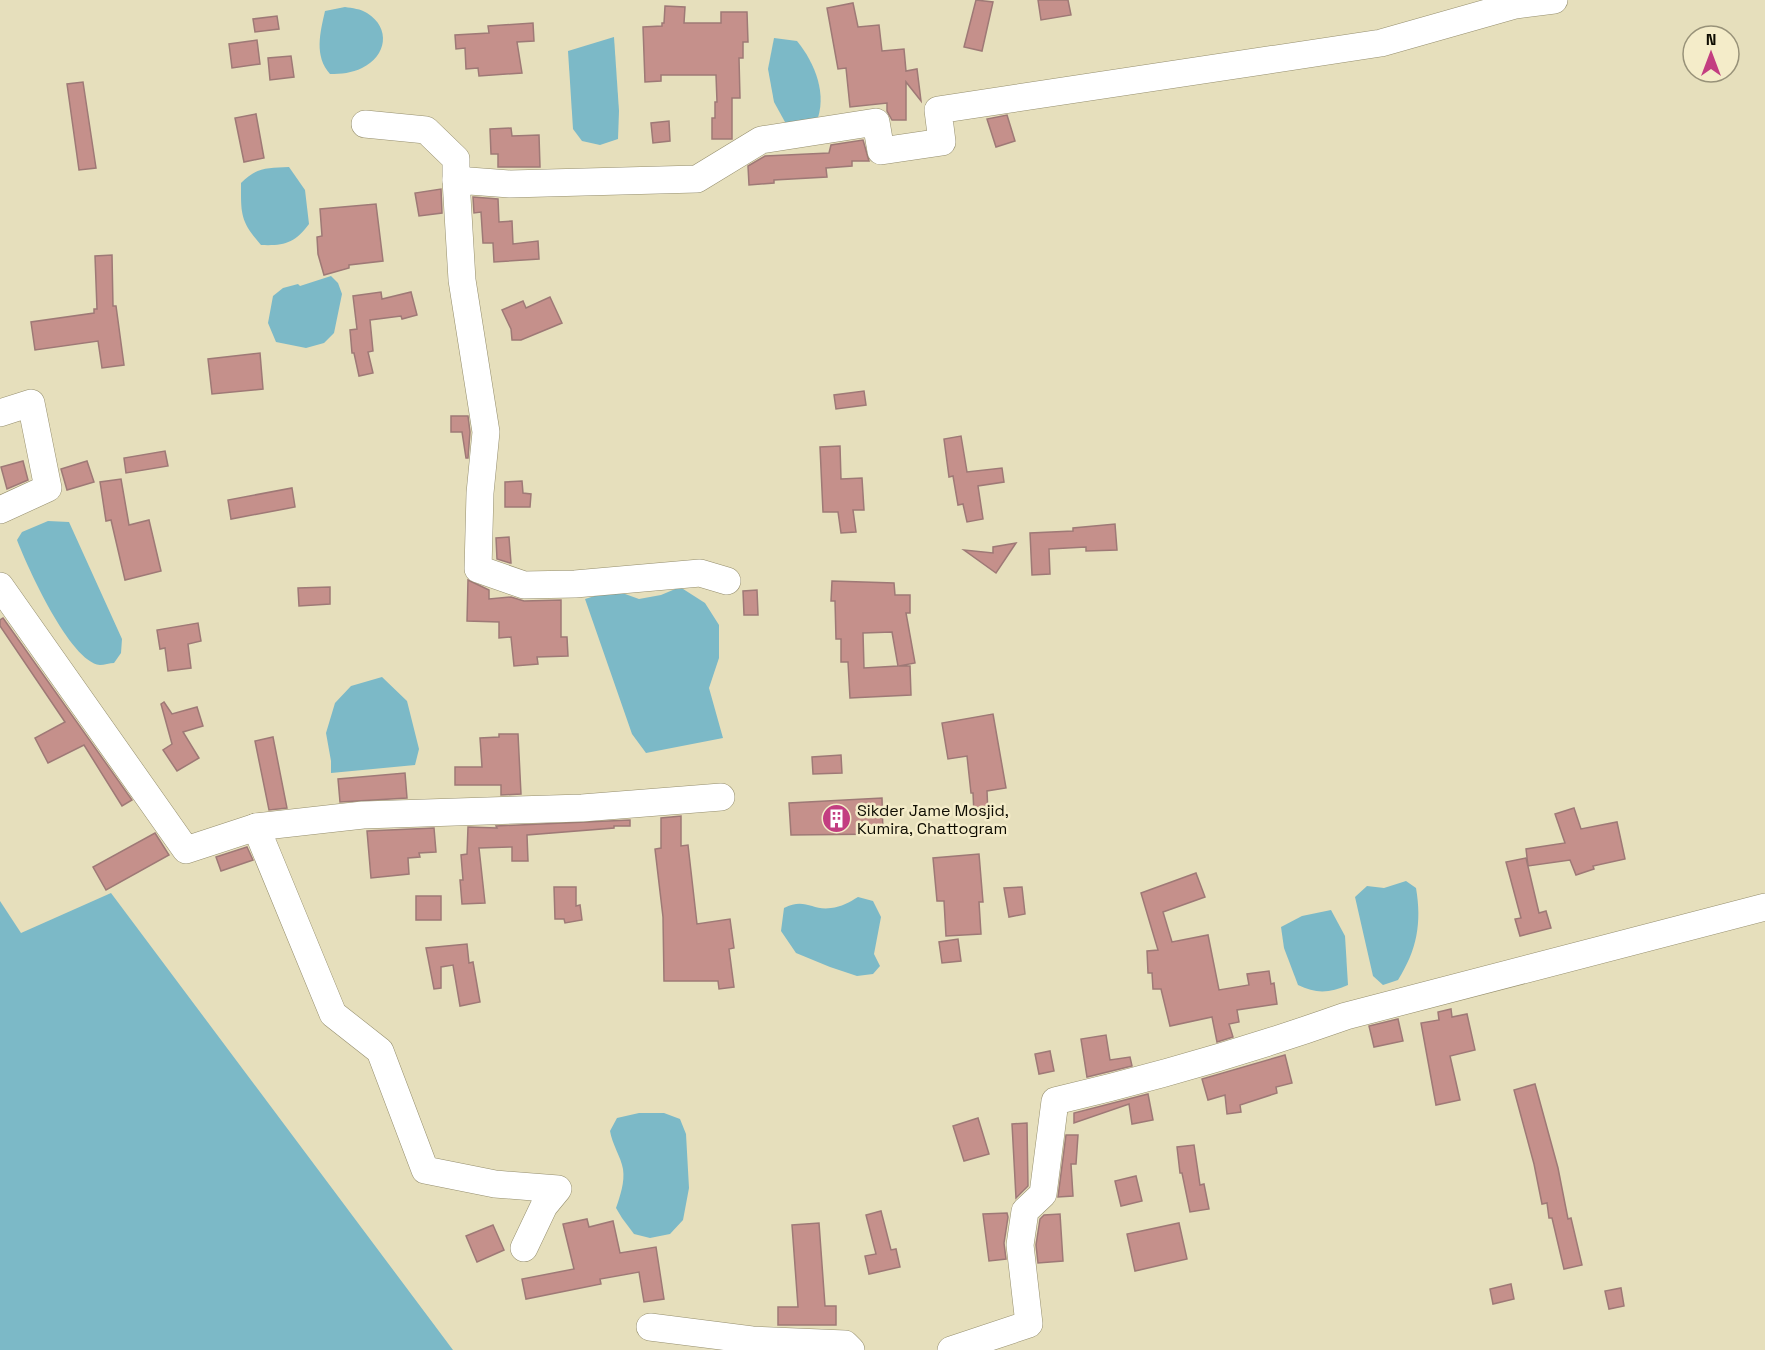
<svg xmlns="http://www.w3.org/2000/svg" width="1765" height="1350" viewBox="0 0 1765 1350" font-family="'Space Grotesk',sans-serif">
  <rect width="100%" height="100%" fill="#e6dfbc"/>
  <g fill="#7cb9c7">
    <path d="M345,7c7,1 16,2 22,6 24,15 20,43 -5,55 -10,5 -21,6 -32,6 -16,-18 -10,-41 -5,-63z"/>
    <polygon points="614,37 619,111 618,139 600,145 582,141 573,129 568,51"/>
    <path d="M774,38l23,3c18,22 31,54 19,82l-15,6 -16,-7 -11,-20 -6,-33z"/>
    <path d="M289,167l16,23 4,34c-14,19 -25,22 -48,21 -21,-24 -20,-31 -20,-62 16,-16 26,-15 48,-16z"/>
    <polygon points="331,276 338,283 342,294 334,333 324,343 306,348 276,342 268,323 273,296 283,288 298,284 300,286"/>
    <path d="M48,521l21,1 53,117 -1,14 -7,10c-4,0 -10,2 -14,2 -30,-3 -73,-99 -83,-125l5,-8z"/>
    <polygon points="680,587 705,603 719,625 719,658 709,688 723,738 646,753 632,734 585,599 614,590 639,599 661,595"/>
    <polygon points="382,677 407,701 419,749 415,765 331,773 331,761 326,733 335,703 351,686"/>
    <path d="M1406,881l10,7c6,35 1,62 -18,92l-15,5 -10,-9 -18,-79 12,-11 17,2z"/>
    <polygon points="111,893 453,1350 0,1350 0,901 21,933"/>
    <path d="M858,897l15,4 8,16 -7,37 6,12 -7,8 -16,2 -27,-9 -34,-14 -15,-22 3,-23c21,-11 28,3 47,0 10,-1 19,-6 27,-11z"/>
    <path d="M1331,910l14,26 3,49c-18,8 -32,9 -50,0l-14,-37 -3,-21 21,-11z"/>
    <path d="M639,1113h25l16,6 6,15 3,54 -6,32 -13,14 -20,4 -16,-4 -12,-16 -6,-10c4,-12 9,-26 7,-39 -2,-12 -11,-25 -13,-38l7,-13z"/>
  </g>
  <g fill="#c5908b" stroke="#9e7976" stroke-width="1.5" fill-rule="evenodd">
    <polygon points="976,0 993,2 982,51 964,47"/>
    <polygon points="1038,0 1068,0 1071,15 1041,20"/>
    <polygon points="853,3 858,27 879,25 882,51 904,49 906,71 917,69 921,101 906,82 906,120 892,120 887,111 887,103 850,107 846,68 838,69 827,8"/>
    <polygon points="665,6 685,7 684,23 721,23 721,12 747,12 748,42 743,42 743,58 739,58 740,98 732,98 732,139 712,139 712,118 715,118 715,102 717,102 716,75 661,75 661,81 645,82 643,27 662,26 662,23 664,23"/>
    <polygon points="277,16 279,29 255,32 253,19"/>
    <polygon points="533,23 534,41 517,42 522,73 479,76 478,68 466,69 465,48 456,49 455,35 489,33 488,26"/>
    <polygon points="257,40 260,64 232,68 229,44"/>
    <polygon points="291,56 294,77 270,80 268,58"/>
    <polygon points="83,82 96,168 79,170 67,84"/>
    <polygon points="256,114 264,158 244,162 235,118"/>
    <polygon points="1007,115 1015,141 996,147 987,119"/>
    <polygon points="669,121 670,141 653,143 651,123"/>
    <polygon points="511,128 512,136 539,135 540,167 498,167 498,154 491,154 490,129"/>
    <polygon points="863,140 869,161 852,161 852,166 826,168 827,177 774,180 774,183 749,185 748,166 765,156 829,153 831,145"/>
    <polygon points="441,189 442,213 419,216 415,193"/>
    <polygon points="473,197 498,199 499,222 512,221 513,244 538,241 539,259 494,262 493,243 483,243 481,212 474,213"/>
    <polygon points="376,204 383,261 349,265 349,268 324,275 318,254 317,237 322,236 320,209"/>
    <polygon points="112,255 113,306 116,306 124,365 102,368 98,341 35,350 31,322 94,313 94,309 97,309 95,256"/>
    <polygon points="381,292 382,299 411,292 417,315 402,319 401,316 370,320 373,351 368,352 373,373 359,376 354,353 352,353 350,330 357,329 353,296"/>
    <polygon points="550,297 562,323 521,340 512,340 511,329 502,310 523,301 526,308"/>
    <polygon points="260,353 263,389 212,394 208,359"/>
    <polygon points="864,391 866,405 836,409 834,395"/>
    <polygon points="451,416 468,416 470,432 468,458 466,458 462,432 451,432"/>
    <polygon points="961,436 967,472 1002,468 1004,482 978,486 983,519 967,522 963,504 958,505 953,476 949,477 944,439"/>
    <polygon points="840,446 841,479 862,478 864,510 853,510 856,532 841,533 838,512 823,512 820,447"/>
    <polygon points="165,451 168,466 126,473 124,458"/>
    <polygon points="23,461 28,480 7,489 1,467"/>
    <polygon points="87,461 94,482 67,490 61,469"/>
    <polygon points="121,479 129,525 149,520 161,571 125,580 111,520 106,521 100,482"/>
    <polygon points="522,481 523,493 531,494 530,507 505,507 505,482"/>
    <polygon points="292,488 295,507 231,519 228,500"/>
    <polygon points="1115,524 1117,550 1086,551 1086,547 1049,549 1050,574 1032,575 1030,533 1073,531 1073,528"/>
    <polygon points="509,537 511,563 510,563 497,559 496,538"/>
    <polygon points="1016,543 996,573 964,550 993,553 993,547"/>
    <polygon points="468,580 489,590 489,599 511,597 524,601 561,600 561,637 567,637 568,656 537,657 538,664 514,666 511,637 499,638 499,622 467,621"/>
    <path d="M832,581l62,2 1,12h15v18h-4l9,50 -16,3h11l1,29 -61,3 -2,-36h-7v-23h-5l-1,-38h-4zM892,632l6,34 -34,2 -1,-35z"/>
    <polygon points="330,587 330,604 299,606 298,588"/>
    <polygon points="757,590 758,615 744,615 743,591"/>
    <polygon points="3,618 132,800 122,806 84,745 48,763 35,738 65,722 0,626 0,620"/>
    <polygon points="198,623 201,641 188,644 191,668 168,671 165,648 160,649 157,630"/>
    <polygon points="164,702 172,714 197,707 203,726 183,732 199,758 177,771 163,750 172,744 161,704"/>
    <polygon points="993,714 1006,788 987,791 988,814 974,814 973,793 971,793 967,756 948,759 942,723"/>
    <polygon points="499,734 518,734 521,794 501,795 501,785 455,785 455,767 482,767 480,738 499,737"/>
    <polygon points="273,737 287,808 269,810 255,741"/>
    <polygon points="841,755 842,773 813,774 812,757"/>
    <polygon points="405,773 407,798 340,802 338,779"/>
    <polygon points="882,798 883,834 791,835 789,803"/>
    <polygon points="1574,808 1581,829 1617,822 1625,859 1593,866 1594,869 1576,875 1570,860 1528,866 1526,849 1565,843 1555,814"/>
    <polygon points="681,816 681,846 688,845 697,924 730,919 734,948 729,949 734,987 719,989 718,981 664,981 663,917 655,849 661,848 661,818"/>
    <polygon points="630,820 630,826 614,826 614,828 527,835 528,861 512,861 512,847 479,848 485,903 462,904 460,880 463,880 461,855 467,854 468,827 497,828 496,826"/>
    <polygon points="434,828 436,852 419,853 420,857 408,858 409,874 371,878 367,831"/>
    <polygon points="155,833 169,855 106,890 93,867"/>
    <polygon points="247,847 253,860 221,871 216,857"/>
    <polygon points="979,854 983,902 979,902 981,934 946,936 944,901 937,901 933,858"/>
    <polygon points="1526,858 1539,913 1546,911 1551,928 1520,936 1515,919 1521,918 1506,862"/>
    <polygon points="1196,873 1205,897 1163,912 1172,942 1208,935 1219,990 1249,985 1247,974 1269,971 1271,984 1274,983 1277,1004 1237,1010 1239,1022 1229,1024 1233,1037 1217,1042 1212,1017 1170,1026 1161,989 1153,989 1152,973 1148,973 1147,951 1158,950 1141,893"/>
    <polygon points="554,887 576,887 576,906 580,905 582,920 565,923 564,919 555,919"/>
    <polygon points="1022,887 1025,914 1009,917 1004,888"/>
    <rect x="416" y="896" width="25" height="24"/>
    <polygon points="958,939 961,961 942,963 939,942"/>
    <polygon points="467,944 469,963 473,962 480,1002 460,1006 453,965 441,967 441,988 434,989 426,948"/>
    <polygon points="1451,1009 1452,1017 1467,1014 1475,1050 1450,1056 1460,1100 1436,1105 1421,1023 1439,1020 1438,1012"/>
    <polygon points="1398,1019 1403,1041 1374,1047 1369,1026"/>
    <polygon points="1106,1035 1110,1060 1130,1057 1132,1066 1087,1077 1081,1039"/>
    <polygon points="1050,1051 1054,1071 1039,1074 1035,1054"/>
    <polygon points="1285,1055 1292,1083 1276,1087 1277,1093 1240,1105 1241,1112 1227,1114 1225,1095 1208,1100 1202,1079"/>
    <polygon points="1535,1084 1558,1168 1568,1219 1571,1218 1582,1265 1564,1269 1552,1218 1549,1218 1547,1203 1542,1204 1534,1164 1514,1090"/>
    <polygon points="1148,1094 1153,1120 1132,1124 1129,1104 1074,1123 1074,1113"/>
    <polygon points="978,1118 989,1154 964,1161 953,1126"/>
    <polygon points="1027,1123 1028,1186 1016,1198 1012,1124"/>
    <polygon points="1066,1135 1078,1135 1076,1164 1071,1164 1073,1196 1058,1197"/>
    <polygon points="1194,1145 1200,1185 1204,1184 1209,1209 1190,1212 1182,1173 1180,1173 1177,1147"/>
    <polygon points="1136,1176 1142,1201 1121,1206 1115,1181"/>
    <polygon points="881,1211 891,1250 896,1249 900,1267 869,1274 865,1256 876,1254 866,1215"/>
    <polygon points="1007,1213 1008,1217 1004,1243 1006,1259 989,1261 983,1214"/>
    <polygon points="1060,1214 1063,1261 1038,1263 1036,1245 1040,1219 1044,1215"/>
    <polygon points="587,1219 589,1227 613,1221 620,1253 656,1247 664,1299 644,1302 639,1272 600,1279 601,1284 526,1299 522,1279 574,1269 563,1224"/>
    <polygon points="819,1223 825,1306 836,1306 836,1325 778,1325 778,1307 798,1307 792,1225"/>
    <polygon points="1179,1223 1187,1259 1135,1271 1127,1234"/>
    <polygon points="493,1225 504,1250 477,1262 466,1236"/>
    <polygon points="1511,1284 1514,1299 1493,1304 1490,1289"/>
    <polygon points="1621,1288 1624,1306 1609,1309 1605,1291"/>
  </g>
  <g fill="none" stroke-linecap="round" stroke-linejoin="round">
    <defs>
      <g id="minor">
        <polyline points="365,124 426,130 456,159 456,180"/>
        <polyline points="0,413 31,403 48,488 0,510"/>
        <polyline points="727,581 700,573 575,584 524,585 478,569 480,493 486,432 462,280 456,180 510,184 697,179 761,140 876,122 881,151 942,142 938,110 1381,43 1515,5 1554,0"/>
        <polyline points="0,586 186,850 256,827 363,815 582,808 721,797"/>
        <polyline points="256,827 333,1014 380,1051 425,1170 495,1184 558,1189 544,1206 524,1248"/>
        <polyline points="650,1327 752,1340 845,1344 851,1350"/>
        <path d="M951,1350l78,-26 -9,-79 5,-34 18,-17 12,-93c98,-23 195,-51 291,-85l419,-109"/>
      </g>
    </defs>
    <use href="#minor" stroke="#958e6d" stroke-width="28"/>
    <use href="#minor" stroke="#fff" stroke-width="27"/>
  </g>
  <defs>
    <symbol id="building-disc" viewBox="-11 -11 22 22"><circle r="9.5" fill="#c33e81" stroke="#f4ecc9"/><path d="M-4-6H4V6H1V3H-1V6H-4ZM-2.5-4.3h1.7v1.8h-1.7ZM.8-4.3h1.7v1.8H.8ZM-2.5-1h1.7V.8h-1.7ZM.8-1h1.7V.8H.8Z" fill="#fff"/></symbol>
  </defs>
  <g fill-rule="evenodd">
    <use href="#building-disc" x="820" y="802" width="33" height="33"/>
  </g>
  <g text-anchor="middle" stroke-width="5" stroke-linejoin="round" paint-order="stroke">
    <g font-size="16" fill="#0e0c02" stroke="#f4ecc9" text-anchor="start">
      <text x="857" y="816">Sikder Jame Mosjid,<tspan x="857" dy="18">Kumira, Chattogram</tspan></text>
    </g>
  </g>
  <g transform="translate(1711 54)"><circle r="28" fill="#f4ecc9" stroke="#989279" stroke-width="1.5"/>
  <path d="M0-4.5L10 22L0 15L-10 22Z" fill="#c33e81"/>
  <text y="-9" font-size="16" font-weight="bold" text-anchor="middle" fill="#0e0c02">N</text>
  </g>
</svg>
